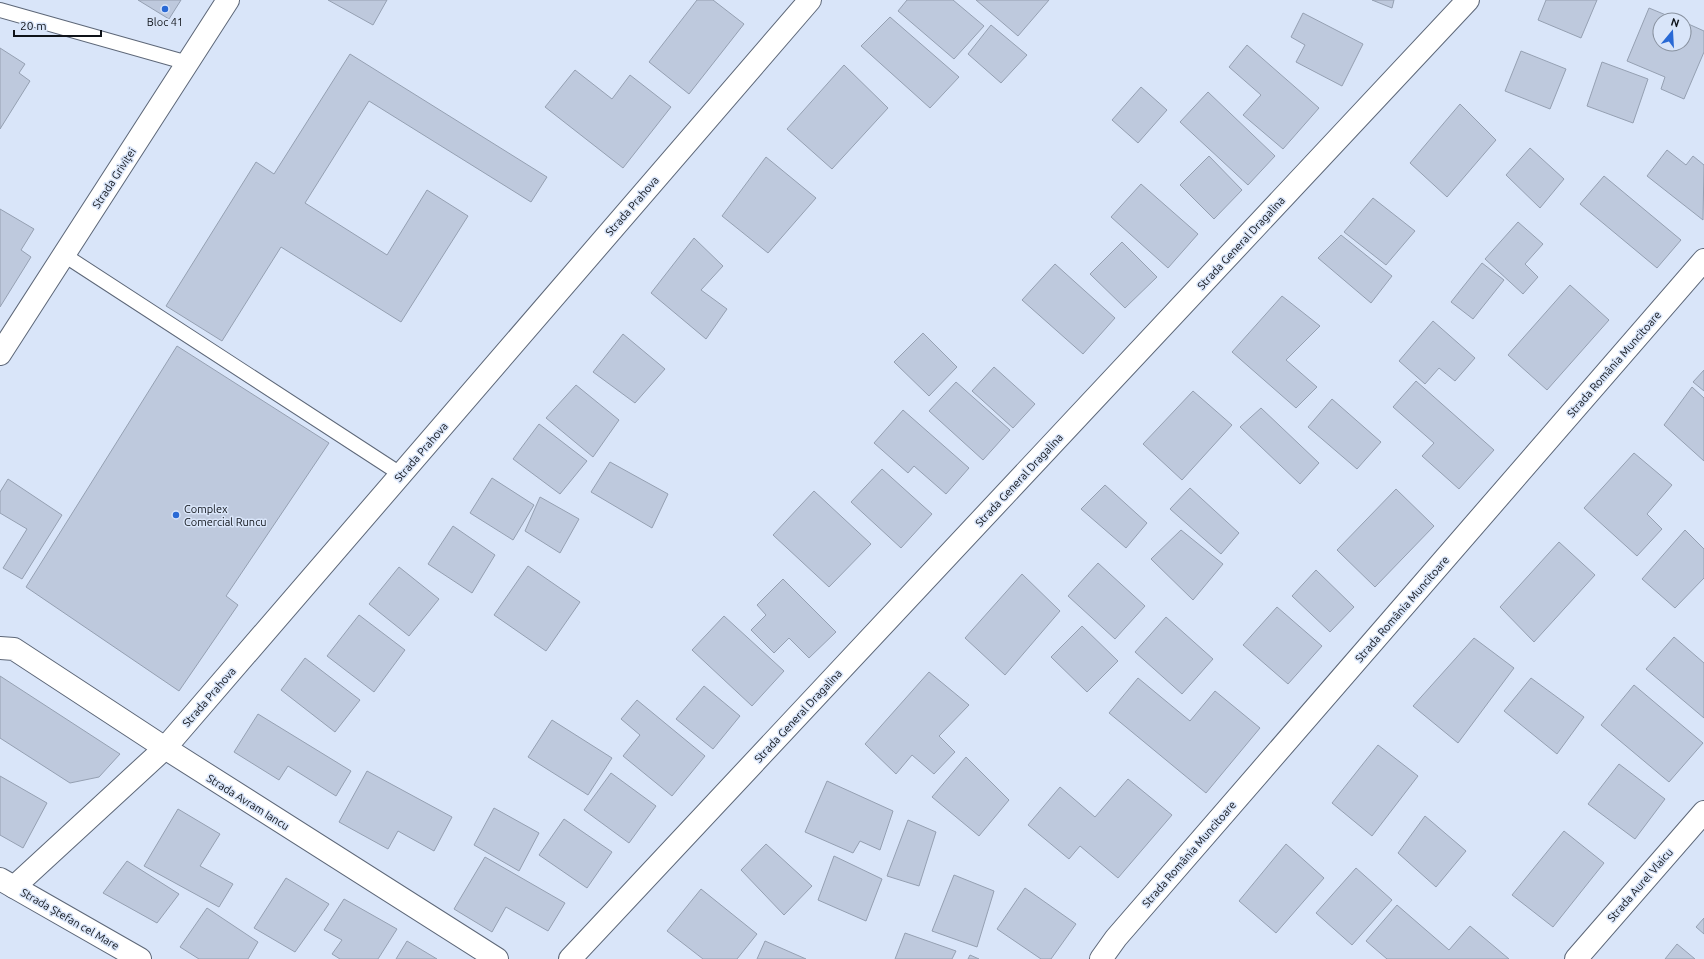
<svg xmlns="http://www.w3.org/2000/svg" width="1704" height="959" viewBox="0 0 1704 959" font-family="Ubuntu,sans-serif">
  <rect width="100%" height="100%" fill="#d9e5f9"/>
  <g fill="#bec9dd" stroke="#95a0b2">
    <polygon points="138,0 181,0 169,19"/>
    <polygon points="328,0 387,0 373,25"/>
    <polygon points="697,0 713,0 744,24 689,94 649,62"/>
    <polygon points="907,0 953,0 984,26 954,59 898,11"/>
    <polygon points="976,0 1049,0 1018,36"/>
    <polygon points="1372,0 1394,0 1392,8"/>
    <polygon points="1546,0 1597,0 1581,38 1538,20"/>
    <polygon points="1649,8 1678,20 1660,20 1660,44 1684,44 1684,22 1704,31 1704,52 1684,99 1661,89 1665,77 1627,61"/>
    <polygon points="1303,13 1363,44 1342,86 1296,62 1305,45 1291,37"/>
    <polygon points="890,17 959,77 930,108 861,46"/>
    <polygon points="991,25 1027,55 1001,83 968,54"/>
    <polygon points="1247,45 1319,108 1283,149 1243,115 1261,95 1229,67"/>
    <polygon points="0,48 25,64 19,73 30,81 0,129"/>
    <polygon points="1521,51 1566,69 1550,109 1505,91"/>
    <polygon points="350,54 547,177 531,202 369,101 305,203 387,255 427,190 468,216 401,322 281,247 222,341 166,306 256,162 274,174"/>
    <polygon points="1602,62 1648,79 1633,123 1587,106"/>
    <polygon points="844,65 888,108 832,169 787,129"/>
    <polygon points="575,70 612,99 630,75 671,107 623,168 545,107"/>
    <polygon points="1141,87 1167,110 1138,143 1112,120"/>
    <polygon points="1208,92 1275,156 1248,185 1180,122"/>
    <polygon points="1460,104 1496,140 1447,197 1410,163"/>
    <polygon points="1530,148 1564,179 1540,208 1506,175"/>
    <polygon points="1667,150 1686,165 1693,156 1704,165 1703,220 1647,176"/>
    <polygon points="1209,156 1242,190 1214,219 1180,185"/>
    <polygon points="766,157 816,198 768,253 722,216"/>
    <polygon points="1604,176 1681,240 1657,268 1580,204"/>
    <polygon points="1141,184 1198,234 1168,268 1111,217"/>
    <polygon points="1373,198 1415,231 1386,265 1344,232"/>
    <polygon points="0,209 34,229 21,250 31,257 0,307"/>
    <polygon points="1518,222 1543,244 1525,264 1538,277 1523,294 1485,259"/>
    <polygon points="1341,235 1392,276 1371,303 1318,258"/>
    <polygon points="694,238 723,266 701,290 727,309 706,339 651,293"/>
    <polygon points="1122,242 1157,277 1125,308 1090,274"/>
    <polygon points="1482,263 1504,280 1473,319 1451,302"/>
    <polygon points="1055,264 1115,318 1083,354 1022,300"/>
    <polygon points="1570,285 1609,320 1547,390 1508,355"/>
    <polygon points="1282,296 1320,326 1286,360 1317,387 1296,408 1232,352"/>
    <polygon points="1433,321 1475,358 1455,381 1439,368 1425,384 1399,361"/>
    <polygon points="923,333 957,367 929,396 894,362"/>
    <polygon points="623,334 665,369 635,403 593,372"/>
    <polygon points="177,346 329,443 226,596 238,605 179,691 26,587"/>
    <polygon points="994,367 1035,404 1013,428 972,391"/>
    <polygon points="1704,370 1704,391 1693,382"/>
    <polygon points="1416,381 1494,450 1459,489 1422,456 1434,443 1393,407"/>
    <polygon points="956,382 1010,430 983,460 929,411"/>
    <polygon points="576,385 619,420 593,457 546,418"/>
    <polygon points="1692,387 1704,398 1704,461 1664,425"/>
    <polygon points="1193,391 1232,425 1182,480 1143,444"/>
    <polygon points="1332,399 1381,442 1357,469 1308,427"/>
    <polygon points="1261,408 1319,463 1300,484 1240,427"/>
    <polygon points="903,410 969,468 946,494 914,466 908,473 874,443"/>
    <polygon points="539,424 587,461 560,494 513,459"/>
    <polygon points="1634,453 1672,485 1647,514 1662,529 1637,556 1584,508"/>
    <polygon points="610,462 668,494 652,528 591,492"/>
    <polygon points="882,469 932,514 901,548 851,502"/>
    <polygon points="492,478 534,505 513,540 470,513"/>
    <polygon points="8,479 62,515 22,579 3,568 27,529 0,513 0,492"/>
    <polygon points="1105,485 1147,523 1126,548 1081,509"/>
    <polygon points="1190,488 1239,533 1221,554 1170,509"/>
    <polygon points="1396,489 1434,526 1375,587 1337,550"/>
    <polygon points="814,491 871,544 829,587 773,535"/>
    <polygon points="540,497 579,519 560,553 525,531"/>
    <polygon points="453,526 495,555 472,593 428,564"/>
    <polygon points="1181,530 1223,564 1193,600 1151,559"/>
    <polygon points="1685,530 1704,549 1704,578 1675,608 1642,579"/>
    <polygon points="1559,542 1595,575 1534,642 1500,607"/>
    <polygon points="1098,563 1145,606 1115,639 1068,596"/>
    <polygon points="528,566 580,602 546,651 494,615"/>
    <polygon points="399,567 439,599 409,636 369,604"/>
    <polygon points="1316,570 1354,607 1330,632 1292,596"/>
    <polygon points="1022,574 1060,611 1005,675 965,638"/>
    <polygon points="783,579 836,632 809,658 789,638 774,653 751,630 766,615 757,605"/>
    <polygon points="1277,607 1322,646 1288,684 1243,645"/>
    <polygon points="359,615 405,650 374,692 327,656"/>
    <polygon points="724,616 784,671 752,706 692,650"/>
    <polygon points="1166,617 1213,659 1182,694 1135,652"/>
    <polygon points="1082,626 1118,661 1087,692 1051,657"/>
    <polygon points="1674,637 1704,663 1704,718 1646,669"/>
    <polygon points="1474,638 1514,668 1458,743 1413,706"/>
    <polygon points="305,658 360,700 335,732 281,690"/>
    <polygon points="929,672 969,705 939,736 955,752 934,774 912,755 896,774 865,744"/>
    <polygon points="0,676 120,754 99,777 70,783 0,738"/>
    <polygon points="1138,678 1190,721 1215,691 1260,728 1206,793 1109,713"/>
    <polygon points="1531,678 1584,717 1557,754 1504,711"/>
    <polygon points="1634,685 1703,743 1669,782 1601,725"/>
    <polygon points="704,686 740,716 713,749 676,719"/>
    <polygon points="637,700 705,756 672,796 623,756 640,735 621,719"/>
    <polygon points="258,714 351,771 336,796 288,766 279,780 234,752"/>
    <polygon points="552,720 612,758 588,795 528,757"/>
    <polygon points="1378,745 1418,776 1372,836 1332,803"/>
    <polygon points="966,757 1009,800 979,836 932,797"/>
    <polygon points="1619,764 1665,799 1635,839 1588,804"/>
    <polygon points="367,771 452,817 434,851 398,831 388,849 339,822"/>
    <polygon points="611,773 656,806 629,843 584,810"/>
    <polygon points="0,776 47,803 23,848 0,835"/>
    <polygon points="1128,779 1172,815 1118,878 1080,846 1069,859 1028,825 1060,787 1095,817"/>
    <polygon points="827,781 893,811 880,850 860,841 853,853 805,832"/>
    <polygon points="494,808 539,833 519,871 474,845"/>
    <polygon points="178,809 220,834 200,866 233,884 219,907 144,866"/>
    <polygon points="1425,816 1466,851 1436,887 1398,853"/>
    <polygon points="564,819 612,852 587,888 539,855"/>
    <polygon points="908,820 936,832 919,886 887,876"/>
    <polygon points="1564,831 1604,863 1553,927 1512,895"/>
    <polygon points="766,844 812,886 784,915 741,870"/>
    <polygon points="1286,844 1324,878 1276,933 1239,901"/>
    <polygon points="834,856 882,879 866,921 818,900"/>
    <polygon points="485,857 565,903 548,931 506,907 492,932 454,909"/>
    <polygon points="127,861 179,894 157,923 103,893"/>
    <polygon points="1356,868 1392,900 1352,945 1316,913"/>
    <polygon points="954,875 994,891 977,947 932,931"/>
    <polygon points="286,878 329,904 295,952 254,928"/>
    <polygon points="1025,888 1076,924 1051,959 1041,959 997,929"/>
    <polygon points="701,889 757,934 737,959 703,959 667,931"/>
    <polygon points="344,899 397,929 378,959 340,959 332,954 342,940 324,930"/>
    <polygon points="1397,905 1449,950 1470,926 1509,959 1387,959 1366,941"/>
    <polygon points="207,908 258,942 248,959 199,959 180,947"/>
    <polygon points="1704,918 1704,934 1696,927"/>
    <polygon points="905,933 956,951 952,959 895,959"/>
    <polygon points="407,941 437,959 396,959"/>
    <polygon points="765,941 806,959 757,959"/>
    <polygon points="1677,944 1695,959 1665,959"/>
    <polygon points="970,955 979,959 968,959"/>
  </g>
  <g fill="none" stroke-linecap="round" stroke-linejoin="round">
    <defs>
      <g id="lane">
        <polyline points="0,10 188,63"/>
        <polyline points="64,255 402,475"/>
      </g>
      <g id="street">
        <polyline points="0,354 228,0"/>
        <polyline points="0,648 14,649 165,748 497,959"/>
        <polyline points="0,879 140,959"/>
        <polyline points="14,887 165,748 810,0"/>
        <polyline points="570,959 1468,0"/>
        <polyline points="1101,959 1116,938 1704,260"/>
        <polyline points="1576,959 1704,812"/>
      </g>
    </defs>
    <use href="#lane" stroke="#5d6778" stroke-width="16"/>
    <use href="#street" stroke="#5d6778" stroke-width="24"/>
    <use href="#lane" stroke="#fff" stroke-width="14"/>
    <use href="#street" stroke="#fff" stroke-width="22"/>
  </g>
  <g fill="#2969d5" stroke="#d9e5f9" stroke-width="1.5">
    <circle cx="165" cy="9" r="4"/>
    <circle cx="176" cy="515" r="4"/>
  </g>
  <g text-anchor="middle" stroke-width="3" stroke-linejoin="round" paint-order="stroke">
    <g font-size="11" fill="#0f1319" stroke="#d9e5f9">
      <text x="165" y="26">Bloc 41</text>
      <text x="184" y="513" text-anchor="start">Complex<tspan x="184" dy="13">Comercial Runcu</tspan></text>
    </g>
    <g font-size="11" fill="#0f1319" stroke="#d9e5f9">
      <text transform="translate(114 178) rotate(-57)" y="4">Strada Griviței</text>
      <text transform="translate(632 206) rotate(-49)" y="4">Strada Prahova</text>
      <text transform="translate(1241 243) rotate(-47)" y="4">Strada General Dragalina</text>
      <text transform="translate(1614 364) rotate(-49)" y="4">Strada România Muncitoare</text>
      <text transform="translate(421 452) rotate(-49)" y="4">Strada Prahova</text>
      <text transform="translate(1019 480) rotate(-47)" y="4">Strada General Dragalina</text>
      <text transform="translate(1402 609) rotate(-49)" y="4">Strada România Muncitoare</text>
      <text transform="translate(209 697) rotate(-49)" y="4">Strada Prahova</text>
      <text transform="translate(798 716) rotate(-47)" y="4">Strada General Dragalina</text>
      <text transform="translate(248 802) rotate(32)" y="4">Strada Avram Iancu</text>
      <text transform="translate(1189 854) rotate(-49)" y="4">Strada România Muncitoare</text>
      <text transform="translate(1640 885) rotate(-49)" y="4">Strada Aurel Vlaicu</text>
      <text transform="translate(70 919) rotate(30)" y="4">Strada Ștefan cel Mare</text>
    </g>
  </g>
  <g transform="translate(1672 32) rotate(18)"><circle r="19" fill="#d9e5f9" stroke="#88919f"/>
  <path d="M0-3L7 15L0 10L-7 15Z" fill="#2969d5"/>
  <text y="-6" font-size="11" font-weight="bold" text-anchor="middle" fill="#0f1319">N</text>
  </g>
  <path d="M14 30v6h87v-6" fill="none" stroke="#0f1319" stroke-width="2"/>
  <text x="20" y="30" font-size="12" fill="#0f1319" stroke="#d9e5f9" stroke-width="3" paint-order="stroke">20 m</text>
</svg>
